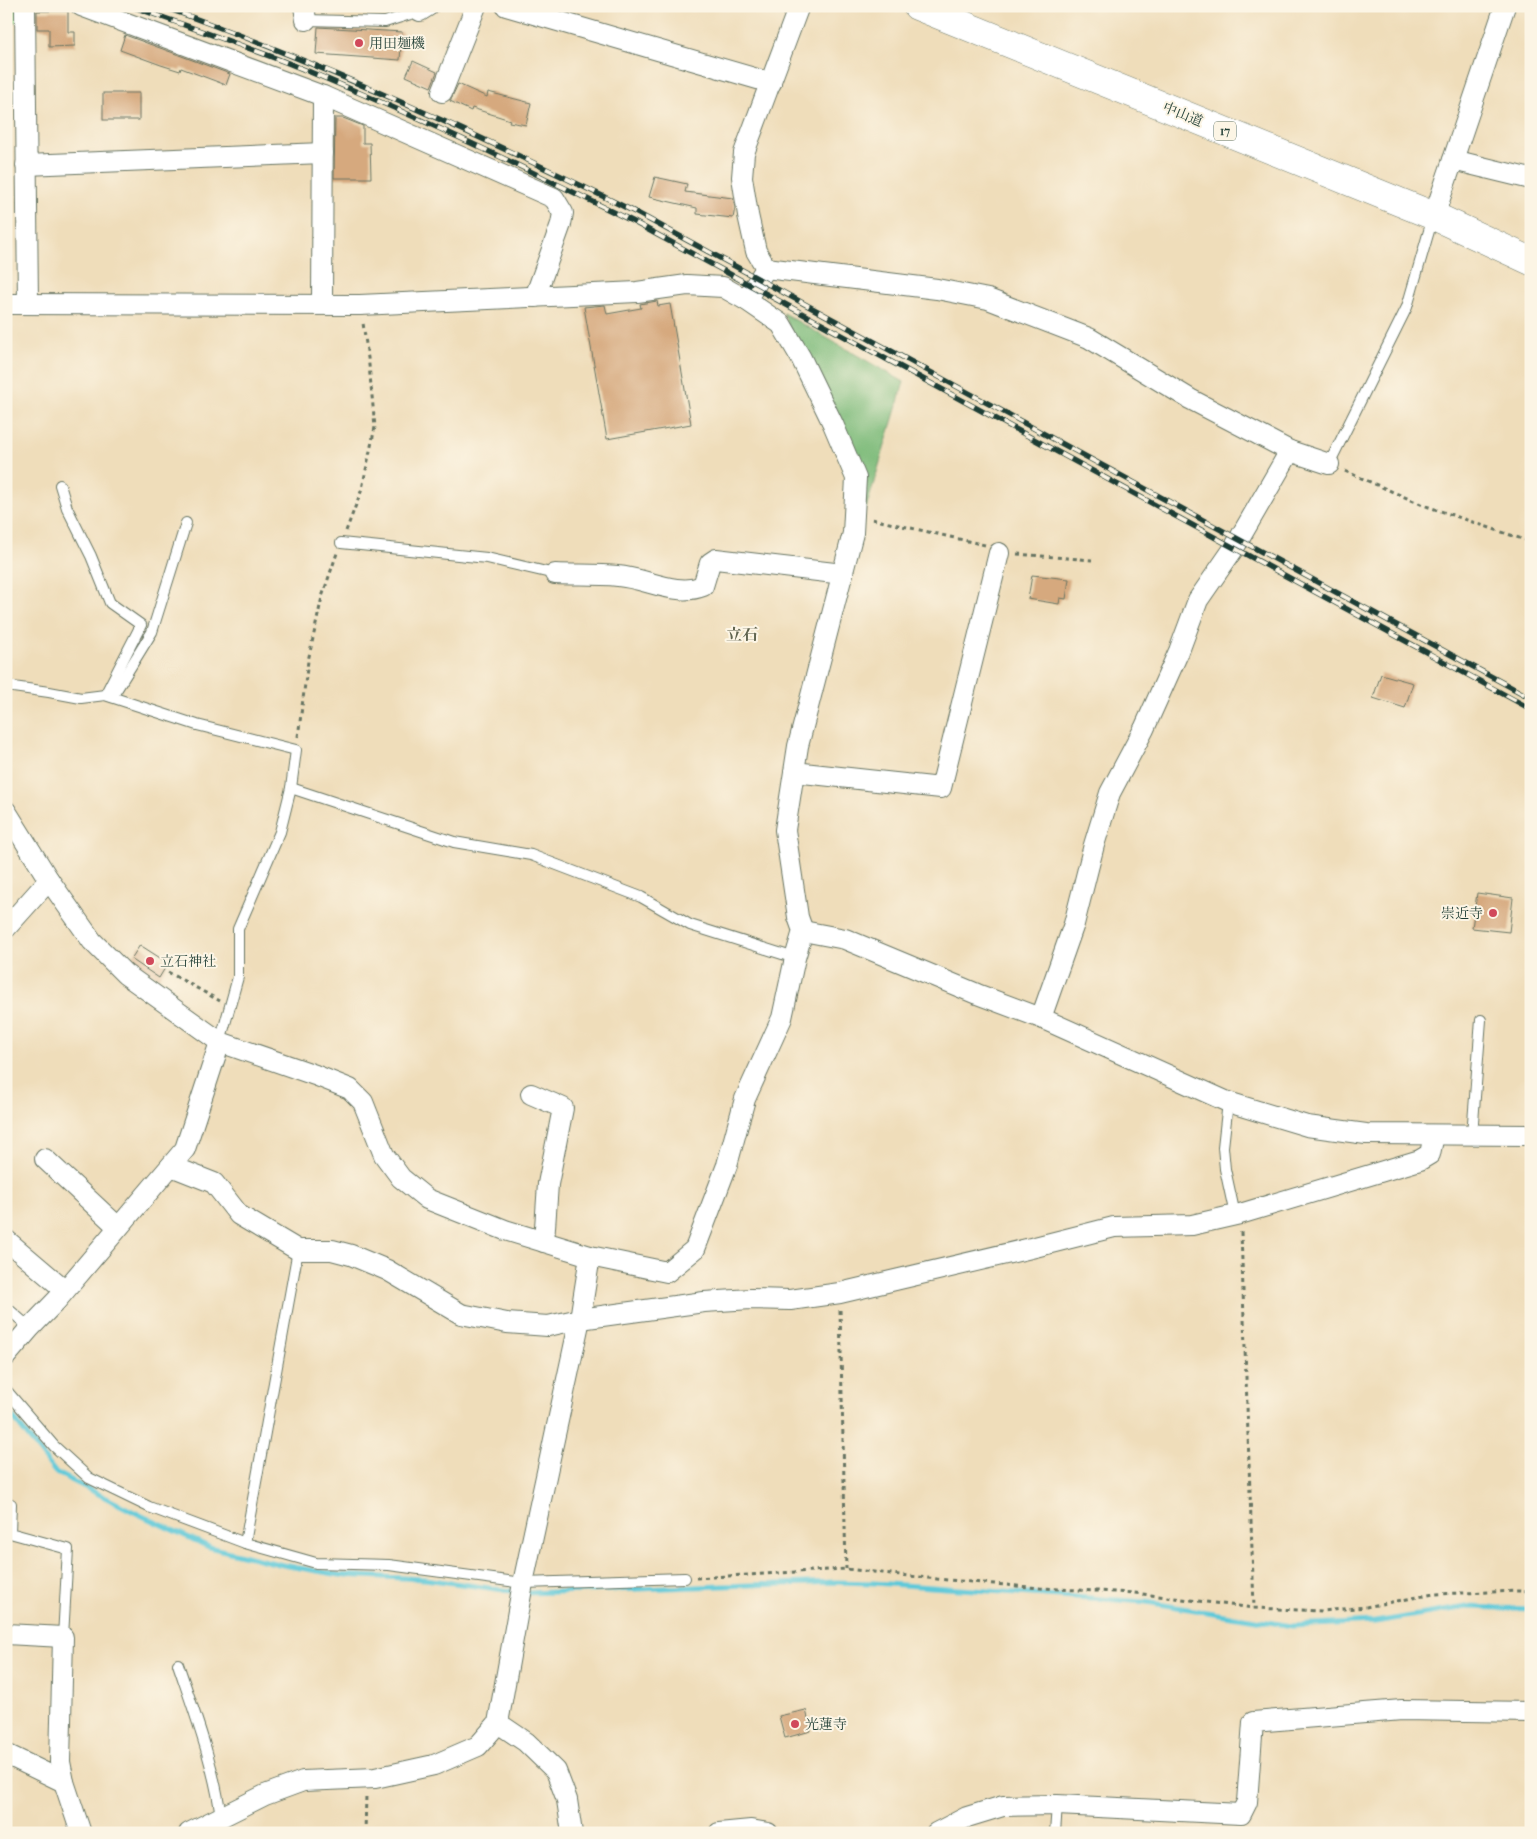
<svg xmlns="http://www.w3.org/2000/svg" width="1537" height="1839" viewBox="0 0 1537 1839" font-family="'IM FELL French Canon','Noto Serif JP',serif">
  <rect width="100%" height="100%" fill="#fcf5e5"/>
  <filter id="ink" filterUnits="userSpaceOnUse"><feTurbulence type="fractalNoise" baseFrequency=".02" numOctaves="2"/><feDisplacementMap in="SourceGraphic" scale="10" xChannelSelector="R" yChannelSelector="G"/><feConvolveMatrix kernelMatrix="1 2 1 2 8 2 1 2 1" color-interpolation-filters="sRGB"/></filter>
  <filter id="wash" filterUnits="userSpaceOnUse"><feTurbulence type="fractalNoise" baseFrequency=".0096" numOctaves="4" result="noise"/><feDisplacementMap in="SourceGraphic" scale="20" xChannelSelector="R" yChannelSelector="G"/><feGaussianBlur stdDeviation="1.12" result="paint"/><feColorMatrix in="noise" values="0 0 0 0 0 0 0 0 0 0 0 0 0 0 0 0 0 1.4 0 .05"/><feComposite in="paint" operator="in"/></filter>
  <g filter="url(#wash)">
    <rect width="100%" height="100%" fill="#efddba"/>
    <polygon fill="#9fdd91" stroke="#5f8d62" points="6,6 18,6 19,22 6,22"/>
    <polygon fill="#7fbc7b" stroke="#4f7c58" points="783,313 904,382 865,512 863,496"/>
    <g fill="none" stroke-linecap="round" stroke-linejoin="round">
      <g stroke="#5fc9d9" stroke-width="5">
        <polyline points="6,1408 55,1472 138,1514 209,1547 283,1565 340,1575 425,1579 518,1592"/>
        <polyline points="527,1593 836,1582 874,1583 1146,1602 1292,1626 1375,1622 1467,1607 1531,1609"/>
      </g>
    </g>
    <g id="blocks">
      <g fill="#d6a97e">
        <polygon points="37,11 68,11 68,32 75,32 75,46 49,47 49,29 37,29"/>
        <polygon points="318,27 402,32 400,60 316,54"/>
        <polygon points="125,35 230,74 226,85 181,68 180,71 161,65 120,50"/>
        <polygon points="413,61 437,72 431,87 406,76"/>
        <polygon points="458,84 487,97 488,92 531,103 526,125 509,122 510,120 472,108 471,111 450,101"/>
        <rect x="103" y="93" width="36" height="27"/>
        <polygon points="335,118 343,118 363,126 363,143 370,143 371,178 334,178"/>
        <polygon points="655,177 687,184 685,192 733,198 735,208 733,218 697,214 697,208 649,197"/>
        <polygon points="657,301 658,306 670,304 691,424 607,439 584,307 605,305 607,314 641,308 640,304"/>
        <polygon points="1032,575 1069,579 1066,599 1060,598 1059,604 1028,599"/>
        <polygon points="1381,674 1413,683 1405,708 1373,698"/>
        <polygon points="1477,893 1513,898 1509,932 1472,928"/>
        <polygon points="140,945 168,963 159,978 131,959"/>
        <polygon points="806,1710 811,1731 785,1738 779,1716"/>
      </g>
    </g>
  </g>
  <g filter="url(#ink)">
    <use href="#blocks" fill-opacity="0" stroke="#687563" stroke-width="1"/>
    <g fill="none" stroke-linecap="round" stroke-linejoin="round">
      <defs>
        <g id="service">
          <polyline points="306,20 385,22 420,11"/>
          <polyline points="1329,464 1407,307 1433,217"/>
          <polyline points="60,485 67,508 91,556 110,603 141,625 105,695"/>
          <polyline points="341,543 487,558 555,574"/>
          <polyline points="6,686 49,692 81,698 105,695 197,725 296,750 291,788 280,832 238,929 238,977 220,1042"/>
          <polyline points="112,697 152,632 186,523"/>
          <polyline points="291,788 454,842 531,855 641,897 690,925 795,958"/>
          <polyline points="1228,1102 1223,1147 1225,1169 1235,1215"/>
          <polyline points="1472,1135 1481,1020"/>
          <polyline points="6,1307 30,1328"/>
          <polyline points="6,1390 54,1446 89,1478 149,1507 245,1543 316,1563 389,1565 523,1583 685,1578"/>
          <polyline points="6,1502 11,1504 10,1533 68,1549 63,1637"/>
          <polyline points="245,1543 298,1250"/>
          <path d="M178,1664c17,50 36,101 43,153"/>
          <polyline points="1055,1833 1057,1805"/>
        </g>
        <g id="minor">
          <polyline points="25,6 28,304"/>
          <polyline points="81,6 323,96 554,198 563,213 561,224 535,297"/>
          <polyline points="304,6 306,20"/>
          <polyline points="506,6 771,83"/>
          <polyline points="420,11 428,6"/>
          <polyline points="442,92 476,6"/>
          <polyline points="1453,160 1531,179"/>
          <polyline points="26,165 323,153"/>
          <polyline points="1434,216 1505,6"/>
          <polyline points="766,268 937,289 988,299 1089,338 1190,399 1290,451 1329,464"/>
          <polyline points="766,268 756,251 748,215 742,177 744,153 799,6"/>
          <polyline points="746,300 766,268"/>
          <polyline points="6,304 360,305 637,292 687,285 723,287 746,300 781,324 801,358 833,424 856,478 853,533 798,746 785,830 798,917 803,931"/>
          <polyline points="322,304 323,96"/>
          <path d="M555,574c21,1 42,0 63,2 28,2 58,21 85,10l7,-23 6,-4 127,15"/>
          <polyline points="794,772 941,788 999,553"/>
          <polyline points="6,811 49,880 92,941 125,974 220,1042 315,1075 350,1089 363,1102 384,1155 401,1178 427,1199 505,1230 590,1256"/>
          <polyline points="6,928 49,880"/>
          <polyline points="1041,1018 1074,924 1094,845 1110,793 1144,729 1179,651 1198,600 1234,548 1290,451"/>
          <polyline points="531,1094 563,1108 548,1184 544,1242"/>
          <polyline points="45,1159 118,1227"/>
          <polyline points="171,1166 214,1183 239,1215 298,1250 332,1250 351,1255 387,1270 461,1314 507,1323 548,1326 580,1319 704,1302 751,1299 790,1300 840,1293 1031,1248 1114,1227 1192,1225 1240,1214 1420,1160 1430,1154 1434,1135"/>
          <polyline points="6,1240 65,1290"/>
          <polyline points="6,1356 30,1328 57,1300 185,1149 220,1042"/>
          <polyline points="6,1634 63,1637 60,1762 64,1782"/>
          <polyline points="498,1723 526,1742 556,1771 567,1800 572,1833"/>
          <polyline points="6,1754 64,1782 81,1833"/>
          <polyline points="189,1833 265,1795 303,1781 375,1778 434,1765 478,1746 498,1723 523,1583 580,1319 590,1256 667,1272 695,1249 727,1165 745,1099 782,1018 795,958 803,931 845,939 977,994 1041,1018 1228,1102 1307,1126 1366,1134 1531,1135"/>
          <polyline points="719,1833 751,1830 768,1833"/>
          <polyline points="936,1833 967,1817 1003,1806 1057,1805 1241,1814 1247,1802 1253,1722 1402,1710 1531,1712"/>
        </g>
        <polyline id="trunk" points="917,6 1434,216 1531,261"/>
      </defs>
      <use href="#service" stroke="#687563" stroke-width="12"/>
      <use href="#minor" stroke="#687563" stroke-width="22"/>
      <use href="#trunk" stroke="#687563" stroke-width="29"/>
      <g stroke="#687563" stroke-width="3" stroke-dasharray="4 4" stroke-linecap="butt">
        <polyline points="1345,471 1423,505 1531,542"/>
        <polyline points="872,519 985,545"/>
        <polyline points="346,531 362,489 375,427 369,365 363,323"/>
        <polyline points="1017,554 1092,560"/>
        <polyline points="298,737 308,661 322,597 337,553"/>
        <polyline points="168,972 220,1001"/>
        <polyline points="1241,1232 1254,1608"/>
        <polyline points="840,1310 846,1569"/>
        <polyline points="696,1578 846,1569 937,1579 1040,1588 1134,1593 1254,1608 1322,1611 1366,1607 1434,1594 1519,1591 1531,1592"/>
        <polyline points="365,1833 366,1795"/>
      </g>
      <use href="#service" stroke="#fff" stroke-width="10"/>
      <use href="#minor" stroke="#fff" stroke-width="20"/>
      <use href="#trunk" stroke="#fff" stroke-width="28"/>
      <defs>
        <g id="rail">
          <path d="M131,6c53,19 105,37 157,57 117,47 231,102 344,158l899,488"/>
          <path d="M161,6c163,58 321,130 476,207l894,485"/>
        </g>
      </defs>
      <use href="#rail" stroke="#1f3d34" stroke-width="5.5"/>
      <use href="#rail" stroke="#fcf5e5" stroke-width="4" stroke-dasharray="11" stroke-linecap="butt"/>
    </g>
  </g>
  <g fill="#d1495b" stroke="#fcf5e5" stroke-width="2">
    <circle cx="359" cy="43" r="5"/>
    <circle cx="1493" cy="913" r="5"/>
    <circle cx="150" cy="961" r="5"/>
    <circle cx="795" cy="1724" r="5"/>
  </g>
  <g text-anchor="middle" stroke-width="4" stroke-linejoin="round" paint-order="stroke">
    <rect fill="#fcf5e5" stroke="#617469" stroke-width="1" x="1214" y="121.5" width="22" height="19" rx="4"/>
    <g font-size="12" font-weight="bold" fill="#1f3d34">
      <text x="1225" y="135">17</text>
    </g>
    <g font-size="14" fill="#1f3d34" stroke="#fcf5e5" text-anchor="start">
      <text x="369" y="48">用田麺機</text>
      <text x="1483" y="918" text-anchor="end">崇近寺</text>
      <text x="160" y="966">立石神社</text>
      <text x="805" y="1729">光蓮寺</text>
    </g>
    <g font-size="14" fill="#1f3d34" stroke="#fcf5e5">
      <text transform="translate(1183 114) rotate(22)" y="5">中山道</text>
    </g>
    <g font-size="16" font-weight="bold" fill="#5f634e" stroke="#fcf5e5">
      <text x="742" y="640">立石</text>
    </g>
  </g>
  <rect width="1537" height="1839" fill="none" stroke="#fcf5e5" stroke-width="25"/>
</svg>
